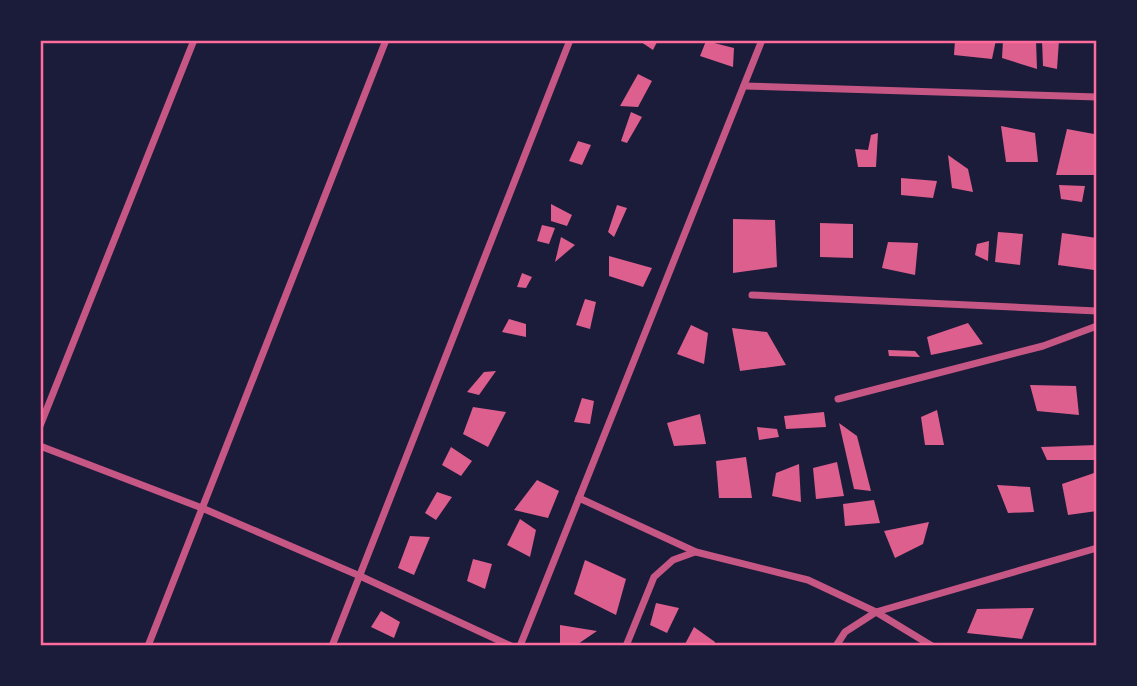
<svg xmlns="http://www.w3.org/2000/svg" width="1137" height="686" viewBox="0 0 1137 686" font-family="'Fira Sans Condensed',sans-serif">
  <rect width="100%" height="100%" fill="#1b1b3a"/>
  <g fill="#dd5f8e">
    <polygon points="638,40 658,40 653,50"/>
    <polygon points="955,40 996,40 992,59 954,55"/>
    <polygon points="1003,40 1036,40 1037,69 1002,58"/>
    <polygon points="1042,40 1059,40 1057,69 1043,66"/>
    <polygon points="706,41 734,48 733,67 700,56"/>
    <polygon points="638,74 652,81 638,107 620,106"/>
    <polygon points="631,112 642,117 627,143 621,141"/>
    <polygon points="1001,126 1035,133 1038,162 1006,162"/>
    <polygon points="1067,129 1094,134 1097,175 1056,175"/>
    <polygon points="878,133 876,167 858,167 855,149 868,150 871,135"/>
    <polygon points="578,141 591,145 582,165 569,161"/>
    <polygon points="948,155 968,169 973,192 952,188"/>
    <polygon points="901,178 937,181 933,198 901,195"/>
    <polygon points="1059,185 1085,186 1082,202 1061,199"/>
    <polygon points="551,204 572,215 567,226 551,221"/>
    <polygon points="617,205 627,208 614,237 608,232"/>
    <polygon points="733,219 775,220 777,267 733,273"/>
    <polygon points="820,223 853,224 853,258 820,257"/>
    <polygon points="542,225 555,228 549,244 537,241"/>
    <polygon points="998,232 1023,234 1020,265 995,262"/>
    <polygon points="1062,233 1097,238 1094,270 1058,265"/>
    <polygon points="561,237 575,245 555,262"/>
    <polygon points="989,241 988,261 975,255 977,244"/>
    <polygon points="888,242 918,243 915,275 882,268"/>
    <polygon points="609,256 652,268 643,287 609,276"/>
    <polygon points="522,273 532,277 526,288 517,287"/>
    <polygon points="585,299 596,302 590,329 576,325"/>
    <polygon points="509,319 526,324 526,337 502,332"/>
    <polygon points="968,323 983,344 931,355 927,337"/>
    <polygon points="691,325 708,333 704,364 677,354"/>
    <polygon points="732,328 767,332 786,365 740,371"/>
    <polygon points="888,350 915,351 920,357 889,356"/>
    <polygon points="496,371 479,395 467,392 484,372"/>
    <polygon points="1030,385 1076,386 1079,415 1037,411"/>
    <polygon points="582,398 594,401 590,424 574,422"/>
    <polygon points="473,407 506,412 488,447 463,434"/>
    <polygon points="937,410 944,445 925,445 921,417"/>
    <polygon points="824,412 826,427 786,429 784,416"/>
    <polygon points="700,414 706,444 674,446 667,423"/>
    <polygon points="839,423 857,436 871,491 854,489"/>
    <polygon points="757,427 777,429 779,437 759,440"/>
    <polygon points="1097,445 1097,460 1047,460 1041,447"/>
    <polygon points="451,447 472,461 461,476 442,465"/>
    <polygon points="746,457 752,498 719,498 716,461"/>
    <polygon points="837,462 844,496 816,499 813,468"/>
    <polygon points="799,464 801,502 772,496 776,473"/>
    <polygon points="1097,472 1097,511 1068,515 1062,484"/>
    <polygon points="537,480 559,491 548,518 514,510"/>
    <polygon points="997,485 1030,487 1034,512 1008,513"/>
    <polygon points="437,492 452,497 436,520 425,513"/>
    <polygon points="874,500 880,523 845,526 843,504"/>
    <polygon points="520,519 536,530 530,557 507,545"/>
    <polygon points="929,522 923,544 895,558 884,531"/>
    <polygon points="410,536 430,537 414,575 398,568"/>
    <polygon points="473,559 492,564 485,589 467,581"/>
    <polygon points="585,560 626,579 616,615 574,594"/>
    <polygon points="656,603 679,608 667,633 650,625"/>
    <polygon points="1034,608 1022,639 967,633 977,609"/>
    <polygon points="381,611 400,622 394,638 371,627"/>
    <polygon points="560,625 597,631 575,646 560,646"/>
    <polygon points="694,627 715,642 714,646 684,646"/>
  </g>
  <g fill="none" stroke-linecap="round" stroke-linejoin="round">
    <g stroke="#c65784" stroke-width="7">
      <polyline points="744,86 1097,97"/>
      <polyline points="752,295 1097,311"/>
      <polyline points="838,399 1043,346 1097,326"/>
      <polyline points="40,426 194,40"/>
      <polyline points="40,446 202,508 360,576 511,646"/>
      <polyline points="579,498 696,552 808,580 876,612 932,646"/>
      <polyline points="148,646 386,40"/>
      <polyline points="332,646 570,40"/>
      <polyline points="520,646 762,40"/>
      <polyline points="626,646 654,577 673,560 695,552"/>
      <polyline points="836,646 845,632 876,612 1097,548"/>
    </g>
  </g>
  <rect width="1137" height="686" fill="none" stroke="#1b1b3a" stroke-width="84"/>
  <rect x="42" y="42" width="1053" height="602" fill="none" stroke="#ff6b9d" stroke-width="2.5"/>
</svg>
